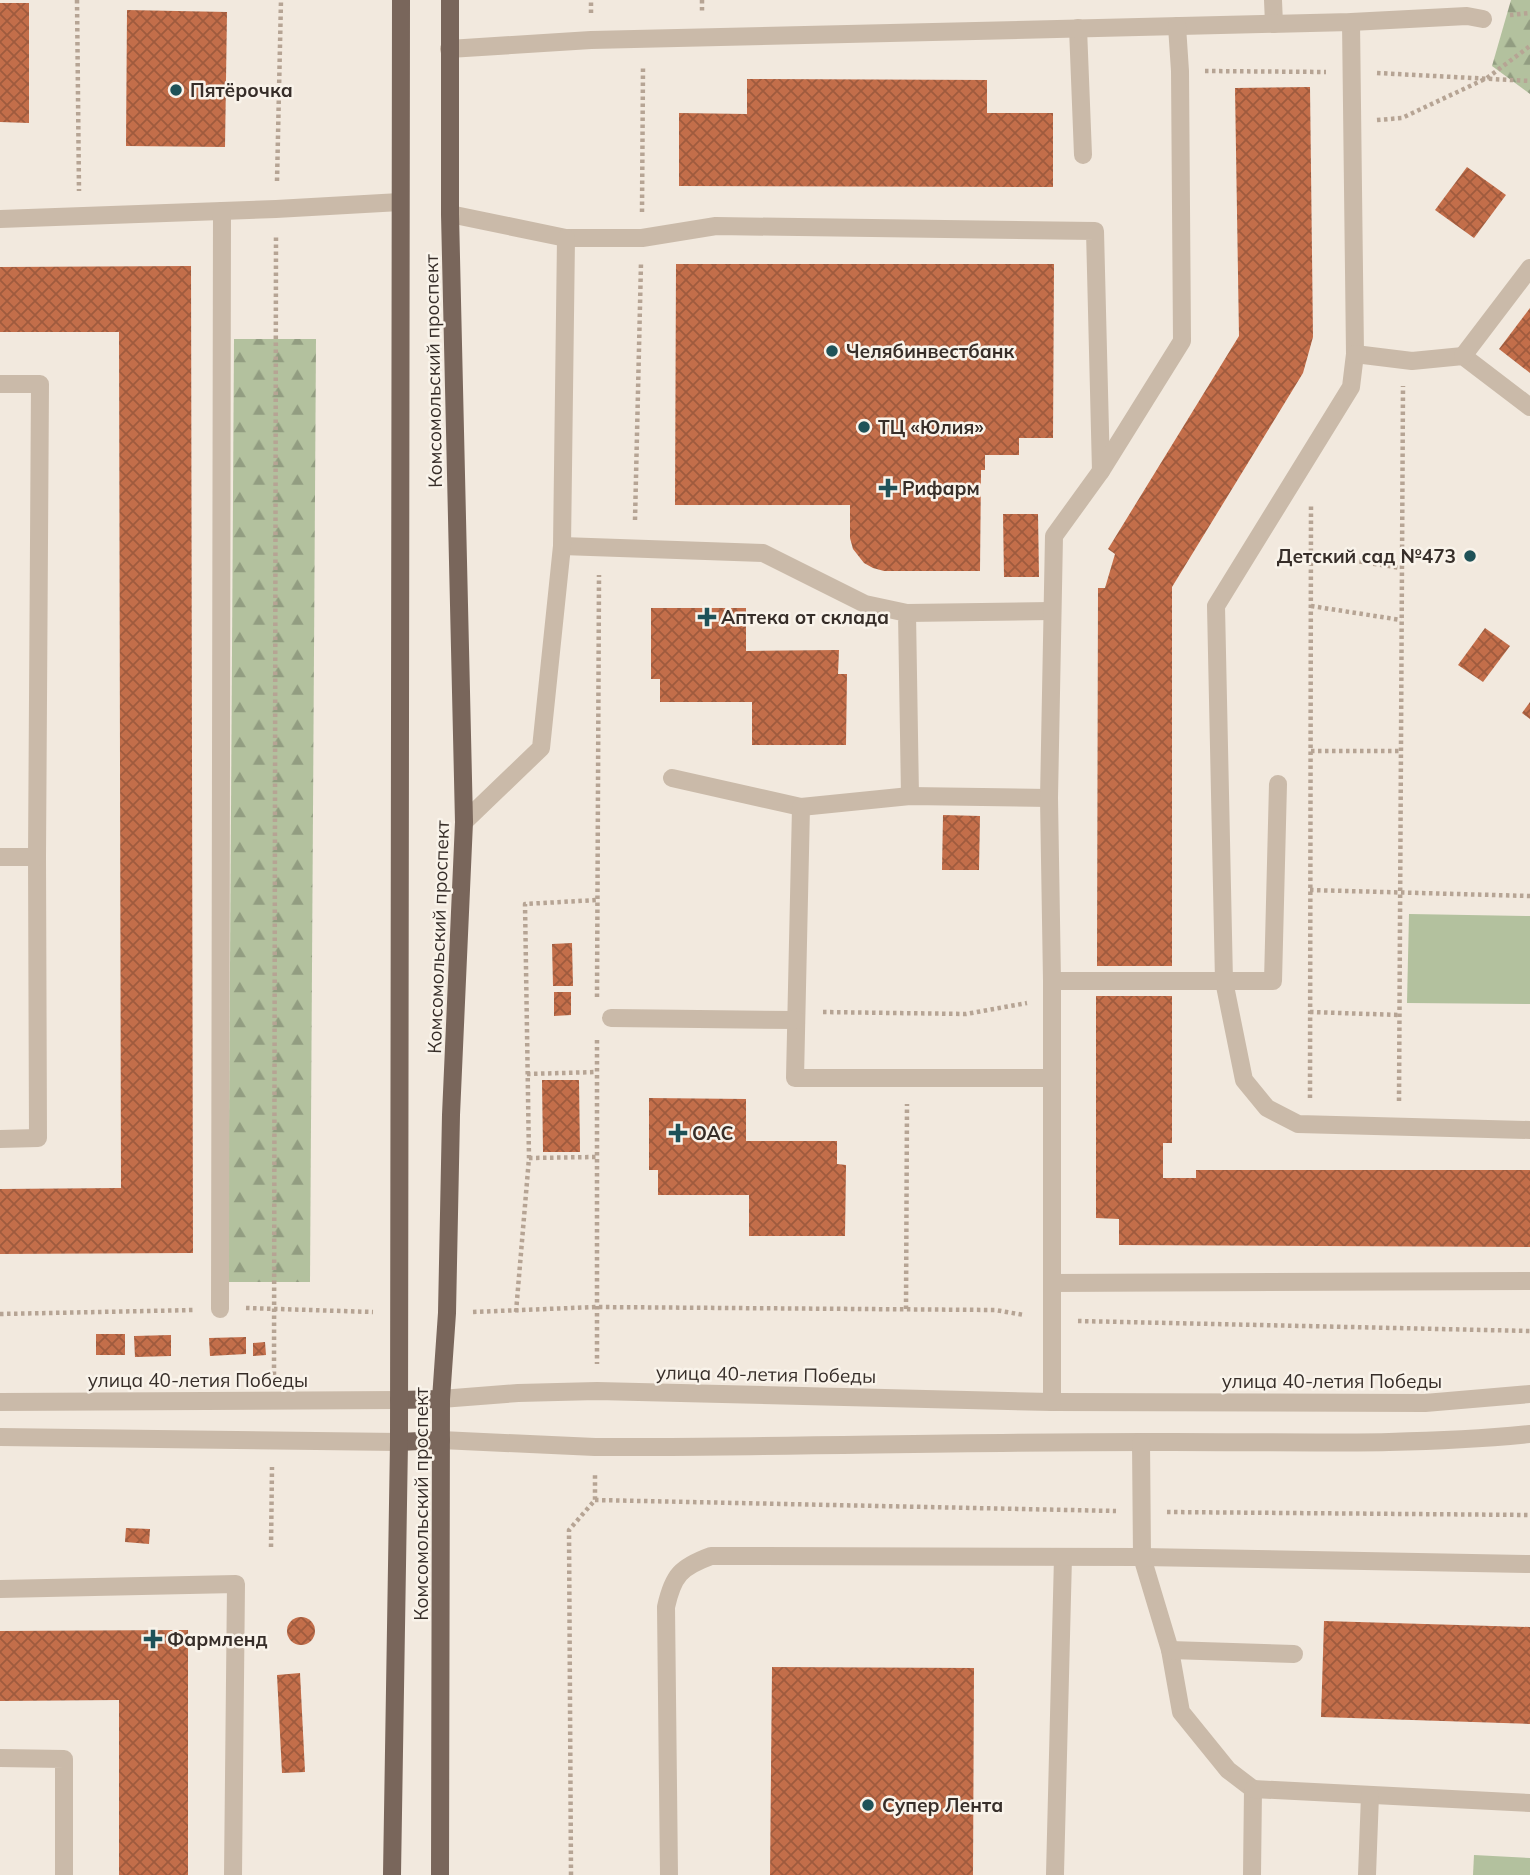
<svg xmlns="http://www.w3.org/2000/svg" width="1530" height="1875" viewBox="0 0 1530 1875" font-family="Mulish,sans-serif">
  <defs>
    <pattern id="forest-firs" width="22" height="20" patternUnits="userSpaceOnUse" patternTransform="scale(1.75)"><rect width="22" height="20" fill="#b3c19e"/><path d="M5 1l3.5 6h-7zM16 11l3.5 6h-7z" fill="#929d81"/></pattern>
    <pattern id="building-cross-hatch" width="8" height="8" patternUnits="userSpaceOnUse" patternTransform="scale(1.75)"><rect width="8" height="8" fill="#c36e4a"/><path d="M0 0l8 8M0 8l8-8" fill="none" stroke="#9f5b3e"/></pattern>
  </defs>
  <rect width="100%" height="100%" fill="#f2e9de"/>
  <g fill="#b3c19e">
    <polygon points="1409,914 1530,916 1530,1004 1407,1003"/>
    <polygon points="1474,1855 1530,1858 1530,1875 1473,1875"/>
  </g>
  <g fill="url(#forest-firs)">
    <polygon points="1511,0 1530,0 1530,94 1492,66"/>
    <polygon points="234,339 316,339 310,1282 228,1282"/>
  </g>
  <g fill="url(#building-cross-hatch)">
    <polygon points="0,3 29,3 29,123 0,122"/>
    <polygon points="127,10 227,12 225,147 126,146"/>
    <polygon points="747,79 987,80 987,113 1053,113 1053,187 679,186 679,113 747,114"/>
    <polygon points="1310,87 1313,337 1303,373 1172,587 1172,966 1097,966 1098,588 1105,588 1115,554 1108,549 1239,336 1235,88"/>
    <polygon points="1467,167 1506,195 1474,238 1435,210"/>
    <polygon points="676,264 1054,264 1053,438 1019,438 1019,455 985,455 985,470 981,470 980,571 884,571 873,568 864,563 853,549 850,538 850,505 675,505"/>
    <polygon points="191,266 193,1253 0,1254 0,1189 121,1188 119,332 0,332 0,267"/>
    <polygon points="1530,308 1530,373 1499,349"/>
    <polygon points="1003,514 1038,514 1039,577 1004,577"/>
    <polygon points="651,608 746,608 746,651 839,650 838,674 847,674 846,745 752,745 752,702 660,702 660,679 651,679"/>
    <polygon points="1485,628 1510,646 1483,682 1458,665"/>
    <polygon points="1530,702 1530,719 1522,713"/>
    <polygon points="943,815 980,816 979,870 942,870"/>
    <polygon points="572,943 573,986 553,986 552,944"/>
    <polygon points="554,992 571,992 571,1015 554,1016"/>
    <polygon points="1096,996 1172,996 1172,1143 1163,1143 1163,1178 1196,1178 1196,1170 1530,1170 1530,1247 1119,1245 1119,1219 1096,1218"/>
    <polygon points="542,1080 579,1080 580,1152 543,1152"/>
    <polygon points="649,1098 746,1099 746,1141 837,1141 837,1164 846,1165 845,1236 749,1236 749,1195 658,1195 658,1170 649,1170"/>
    <rect x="96" y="1334" width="29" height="21"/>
    <polygon points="171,1335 171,1356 135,1357 134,1336"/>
    <polygon points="246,1337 246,1354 210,1356 209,1338"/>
    <polygon points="265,1342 266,1355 253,1356 253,1343"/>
    <polygon points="126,1528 150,1529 149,1544 125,1542"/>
    <circle cx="301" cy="1631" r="14"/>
    <polygon points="1324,1621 1530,1627 1530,1724 1321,1717"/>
    <polygon points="188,1630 188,1875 119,1875 119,1700 0,1701 0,1631"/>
    <polygon points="772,1667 974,1668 973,1875 770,1875"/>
    <polygon points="300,1673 305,1772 282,1773 277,1675"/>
  </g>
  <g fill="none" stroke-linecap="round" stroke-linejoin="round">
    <g stroke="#b6a494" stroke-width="4.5" stroke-dasharray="3.5 3.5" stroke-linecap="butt">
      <polyline points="77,0 79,191"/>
      <polyline points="702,0 702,12"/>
      <polyline points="591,13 591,0"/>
      <polyline points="1510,15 1530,13"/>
      <polyline points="1205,71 1326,72"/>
      <polyline points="1377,73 1530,81"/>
      <polyline points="1377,120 1402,118 1487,78 1530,46"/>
      <polyline points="277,181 281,0"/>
      <polyline points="642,212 643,67"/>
      <polyline points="635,520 641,263"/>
      <polyline points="1311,554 1401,568"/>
      <polyline points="1311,606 1401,620"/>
      <polyline points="1311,751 1400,751"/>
      <polyline points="1310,890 1530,896"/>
      <polyline points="597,997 599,575"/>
      <polyline points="823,1012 966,1014 1027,1003"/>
      <polyline points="1310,1012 1399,1015"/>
      <polyline points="597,1040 597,1364"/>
      <polyline points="527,1074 596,1072"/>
      <polyline points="1310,1098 1311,504"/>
      <polyline points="1399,1101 1403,386"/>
      <polyline points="529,1158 596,1157"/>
      <polyline points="246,1308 373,1312"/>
      <polyline points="906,1309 907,1104"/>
      <polyline points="473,1312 595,1307 995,1310 1024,1315"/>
      <polyline points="516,1312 529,1158 525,904 597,900"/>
      <polyline points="0,1314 195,1310"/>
      <polyline points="1078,1321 1530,1331"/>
      <polyline points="274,1375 276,235"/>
      <polyline points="595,1500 1116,1511"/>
      <polyline points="1167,1512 1530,1515"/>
      <polyline points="271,1547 272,1467"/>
      <polyline points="571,1875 569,1530 595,1500 595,1474"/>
    </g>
    <g stroke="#cabaa9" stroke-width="18">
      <polyline points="1273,0 1274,24"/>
      <polyline points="1351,22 1355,354 1351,387 1216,606 1224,981 1244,1080 1267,1108 1298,1124 1530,1130"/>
      <polyline points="1078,28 1083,155"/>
      <polyline points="449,49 591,40 1351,22 1467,16 1483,19"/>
      <polyline points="450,214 566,238 642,238 716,226 1095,231 1101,471"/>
      <polyline points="0,219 276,209 400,202"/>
      <polyline points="1355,354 1412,361 1463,356 1530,407"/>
      <polyline points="1463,356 1530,268"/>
      <polyline points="0,384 40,384 37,857 38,1138 0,1139"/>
      <polyline points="562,546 763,553 865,604 907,613 910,796"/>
      <polyline points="907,613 1051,611"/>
      <polyline points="672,778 801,807"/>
      <polyline points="1049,798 910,796 801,807 795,1078 1052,1078"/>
      <polyline points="464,822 541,748 562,546 566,238"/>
      <polyline points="0,857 37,857"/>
      <polyline points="1052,981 1273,981 1278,784"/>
      <polyline points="611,1018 796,1020"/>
      <polyline points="1053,1283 1530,1281"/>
      <polyline points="220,1309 222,211"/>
      <polyline points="441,1399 518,1393 597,1391 1052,1402 1425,1403 1530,1394"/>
      <polyline points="0,1402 399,1400"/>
      <polyline points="1052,1402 1052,981 1049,798 1054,536 1101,471 1182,341 1180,71 1177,26"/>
      <polyline points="0,1437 399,1442"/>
      <path d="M441,1440l154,7h76c158,-1 315,-5 472,-5 129,-1 259,5 387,-8"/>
      <polyline points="1141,1442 1142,1557 1170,1650 1181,1712 1228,1770 1253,1789 1252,1875"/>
      <polyline points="0,1589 236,1584 233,1875"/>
      <polyline points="1170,1650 1294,1654"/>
      <polyline points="0,1758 64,1759 64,1875"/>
      <polyline points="1253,1789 1530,1803"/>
      <polyline points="1055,1874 1063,1557"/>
      <path d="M669,1875l-3,-268c7,-32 15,-40 45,-51l431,1 388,7"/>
      <polyline points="1367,1875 1370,1795"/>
    </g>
    <g stroke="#79665b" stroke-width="18">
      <polyline points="399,1400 441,1399"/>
      <polyline points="399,1442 441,1440"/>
      <polyline points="392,1875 399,1442 401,0"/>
      <polyline points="440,1875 441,1399 447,1313 451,1115 464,822 450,214 450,0"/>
    </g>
  </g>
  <g fill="#1f5258" stroke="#f9f3ea" stroke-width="2.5">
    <circle cx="176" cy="90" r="7"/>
    <circle cx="832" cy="351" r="7"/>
    <circle cx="864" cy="427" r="7"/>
    <path d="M884.5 477.5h7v7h7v7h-7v7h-7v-7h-7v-7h7z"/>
    <circle cx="1470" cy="556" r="7"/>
    <path d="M703.5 606.5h7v7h7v7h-7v7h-7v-7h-7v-7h7z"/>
    <path d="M674.5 1122.5h7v7h7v7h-7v7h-7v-7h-7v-7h7z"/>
    <path d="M149.5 1628.5h7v7h7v7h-7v7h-7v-7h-7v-7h7z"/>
    <circle cx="868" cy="1805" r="7"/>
  </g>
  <g text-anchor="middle" stroke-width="5" stroke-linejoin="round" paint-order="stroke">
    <g font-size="19" font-weight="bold" fill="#372e29" stroke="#f9f3ea" text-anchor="start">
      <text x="190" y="97">Пятёрочка</text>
      <text x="846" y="358">Челябинвестбанк</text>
      <text x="878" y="434">ТЦ «Юлия»</text>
      <text x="902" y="495">Рифарм</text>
      <text x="1456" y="563" text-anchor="end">Детский сад №473</text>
      <text x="721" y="624">Аптека от склада</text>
      <text x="692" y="1140">ОАС</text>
      <text x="167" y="1646">Фармленд</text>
      <text x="882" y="1812">Супер Лента</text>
    </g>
    <g font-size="19" fill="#372e29" stroke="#f9f3ea">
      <text transform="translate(433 371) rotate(-91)" y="7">Комсомольский проспект</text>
      <text transform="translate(438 937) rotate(-88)" y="7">Комсомольский проспект</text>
      <text transform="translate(766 1374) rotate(1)" y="7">улица 40-летия Победы</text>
      <text x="198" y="1387">улица 40-летия Победы</text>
      <text x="1332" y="1388">улица 40-летия Победы</text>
      <text transform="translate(421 1504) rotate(-90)" y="7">Комсомольский проспект</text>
    </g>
  </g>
</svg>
